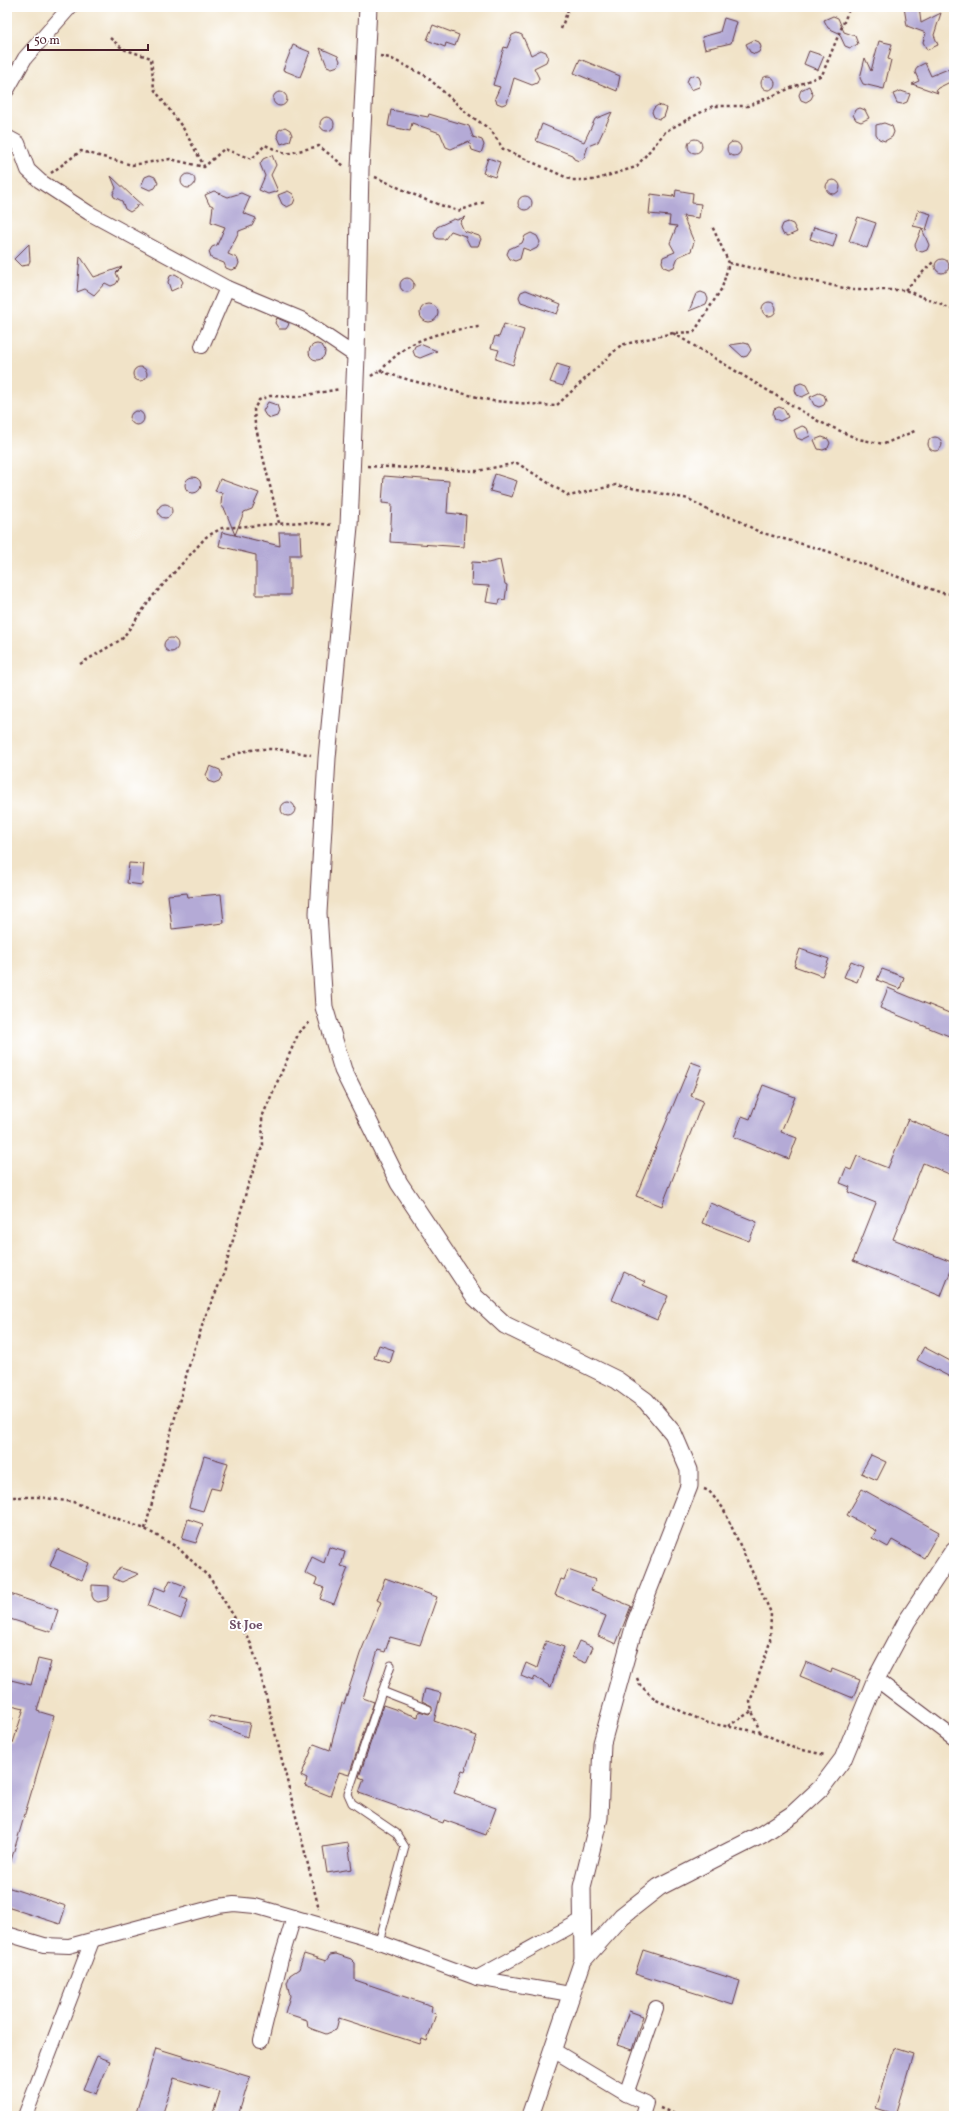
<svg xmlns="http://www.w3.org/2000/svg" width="961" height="2123" viewBox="0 0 961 2123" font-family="Vollkorn,serif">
  <rect width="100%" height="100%" fill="#fff"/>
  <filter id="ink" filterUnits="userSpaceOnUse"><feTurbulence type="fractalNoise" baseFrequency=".025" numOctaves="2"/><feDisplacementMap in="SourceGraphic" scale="8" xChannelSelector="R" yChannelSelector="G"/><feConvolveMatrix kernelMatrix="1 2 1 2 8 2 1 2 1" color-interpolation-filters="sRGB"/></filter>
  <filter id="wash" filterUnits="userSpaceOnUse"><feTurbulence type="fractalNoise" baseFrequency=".012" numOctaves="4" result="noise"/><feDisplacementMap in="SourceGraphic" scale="16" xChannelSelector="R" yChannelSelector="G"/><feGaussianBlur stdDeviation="0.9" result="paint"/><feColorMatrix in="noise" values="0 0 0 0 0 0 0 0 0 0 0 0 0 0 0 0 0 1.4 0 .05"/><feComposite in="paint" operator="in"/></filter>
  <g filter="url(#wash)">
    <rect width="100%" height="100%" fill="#f1e3c8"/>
    <g id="blocks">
      <g fill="#b4aad6">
        <polygon points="904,7 919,7 921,23 941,13 934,35 938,45 927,50 923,42 926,33 907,26"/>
        <polygon points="833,16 838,18 844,32 855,36 858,44 850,48 845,46 839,33 828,28 824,20"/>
        <polygon points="724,18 737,22 731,43 705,49 702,37 720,32"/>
        <polygon points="433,25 459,35 455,46 446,43 445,47 427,40"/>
        <polygon points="517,33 522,35 531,55 541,50 546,52 548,57 546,62 534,68 539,78 537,83 532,85 514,78 507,103 502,105 497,103 495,98 500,87 493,85 504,47 507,48 512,35"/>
        <polygon points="754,40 759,42 761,47 759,52 755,54 750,52 746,44"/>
        <polygon points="879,41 892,44 888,59 891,60 884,89 863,84 860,78 865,58 871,71"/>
        <polygon points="293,45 310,52 300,77 283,70"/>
        <polygon points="320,48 338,56 340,61 338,66 332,68 327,66"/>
        <polygon points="809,51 824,56 818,70 804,64"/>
        <polygon points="580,59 620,76 617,91 574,73"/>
        <polygon points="925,63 931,76 948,69 952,77 950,82 938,88 936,90 938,93 912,84 919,81 915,72 917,67"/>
        <polygon points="694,75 699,77 701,82 699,87 691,90 687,82 689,77"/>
        <circle cx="768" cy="83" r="7"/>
        <polygon points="809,86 813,95 811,99 806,102 801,100 799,95 801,90"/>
        <polygon points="901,91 910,94 907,102 902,104 897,103 893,94"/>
        <circle cx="280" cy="99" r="7"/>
        <polygon points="658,105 667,108 664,117 659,119 654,117 652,112 654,108"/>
        <polygon points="860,108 865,110 869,118 861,122 856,120 853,115 855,110"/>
        <polygon points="391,110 428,117 429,114 469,126 473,137 482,140 484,145 481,153 472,150 469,141 451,149 446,147 440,133 412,123 410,131 388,126"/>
        <polygon points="612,112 598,142 588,146 584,158 579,161 574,159 572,155 536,141 542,124 584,142 595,119"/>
        <circle cx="327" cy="124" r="7"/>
        <polygon points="884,123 892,126 894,132 892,137 885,141 879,139 876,134 876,125"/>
        <polygon points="285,127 290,130 292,135 290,141 281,144 277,135 279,130"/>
        <circle cx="695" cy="146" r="7"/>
        <circle cx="734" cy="149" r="7"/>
        <polygon points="272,155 276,165 271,175 278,191 268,194 259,190 265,176 260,164 263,159"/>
        <polygon points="488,158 500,162 495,177 483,173"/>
        <circle cx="188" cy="181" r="7"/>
        <polygon points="150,175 155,177 158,183 155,188 150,190 141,186 145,177"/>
        <polygon points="111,176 134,198 143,206 137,205 136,208 130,212 125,209 122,201 114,197 113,194 116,188"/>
        <circle cx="833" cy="187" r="7"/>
        <polygon points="676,190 693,193 692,203 701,204 699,218 683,216 694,242 691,251 678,257 674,267 669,269 664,267 662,262 663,257 675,252 670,243 677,226 669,225 670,216 649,214 651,194 673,197 673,194 675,197"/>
        <polygon points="214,191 228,197 241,193 250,197 243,213 256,218 252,226 239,231 228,254 237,258 239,263 237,268 231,270 226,268 224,263 211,258 209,252 212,247 217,245 225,227 211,222 213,206 209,204 205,195"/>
        <polygon points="288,191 293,194 295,199 293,204 287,207 282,204 278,195"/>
        <circle cx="525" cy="203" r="7"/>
        <polygon points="918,210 931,214 926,230 922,229 929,245 927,250 922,252 917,250 915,245 922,228 913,226"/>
        <polygon points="465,217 460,222 464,231 479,236 481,239 478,246 470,246 465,236 451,231 445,239 438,239 435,237 434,233 437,227 454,219 457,220"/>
        <polygon points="858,217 876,223 867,248 849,241"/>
        <polygon points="788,222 793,224 797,232 788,236 783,234 781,229 783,224"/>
        <polygon points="814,227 837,234 833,247 810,239"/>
        <polygon points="531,233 537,236 540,242 537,248 531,251 523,248 520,259 515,261 510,259 507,254 509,249 522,243 525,236"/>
        <polygon points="29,244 30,261 28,265 21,266 14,259"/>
        <polygon points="80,256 94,277 122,267 116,273 119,279 116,284 111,286 105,283 94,295 85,289 77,292"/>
        <circle cx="942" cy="266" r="7"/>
        <polygon points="175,274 180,277 183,282 180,287 171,291 168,282 170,276"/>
        <circle cx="407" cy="285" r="7"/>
        <polygon points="526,290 561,304 557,314 521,302 519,297 521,292"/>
        <polygon points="701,292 706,294 708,299 706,304 689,311 696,294"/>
        <circle cx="769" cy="309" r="7"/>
        <circle cx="429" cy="313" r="9"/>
        <polygon points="277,318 289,323 288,326 286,329 279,329 275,323"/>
        <polygon points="504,324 524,330 513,365 496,359 499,350 491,348 495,336 499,337"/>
        <polygon points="744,343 748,344 751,350 747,356 743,357 730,345"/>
        <circle cx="317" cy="352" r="8"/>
        <polygon points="420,344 437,351 420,358 415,356 413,351 415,346"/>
        <polygon points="557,364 570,368 563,386 550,382"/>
        <circle cx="140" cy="374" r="7"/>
        <polygon points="801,383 806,385 810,393 802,397 797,395 795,390 796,385"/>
        <polygon points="819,393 824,395 826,400 824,405 819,407 814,405 810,397"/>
        <polygon points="268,402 277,405 279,411 277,416 271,418 266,416 263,411"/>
        <polygon points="779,407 784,409 788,417 780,421 775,419 773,414 774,409"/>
        <circle cx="137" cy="418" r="7"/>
        <polygon points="802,426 807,428 810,436 802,440 797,438 794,430"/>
        <polygon points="822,437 828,439 830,443 828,448 823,450 818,449 814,440"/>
        <circle cx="935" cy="444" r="7"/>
        <polygon points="495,474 517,481 512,497 490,491"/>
        <polygon points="384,476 449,481 447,513 466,515 464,547 390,542 392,504 382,503"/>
        <circle cx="193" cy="485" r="8"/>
        <polygon points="220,479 259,493 252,509 244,512 235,535 225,510 221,505 222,493 215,491"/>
        <circle cx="165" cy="511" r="7"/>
        <polygon points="222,532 280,546 279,532 300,532 301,555 290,555 290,595 256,595 256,555 219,546"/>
        <polygon points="500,560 505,584 507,585 505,600 500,599 499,604 486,602 489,586 471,585 472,562 488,563"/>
        <circle cx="171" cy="645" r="7"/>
        <polygon points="210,766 220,770 222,776 219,781 214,783 208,781 206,775"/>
        <circle cx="288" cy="809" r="7"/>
        <polygon points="129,863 144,864 142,885 127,883"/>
        <polygon points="187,893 188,897 221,894 224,923 172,929 168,895"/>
        <polygon points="800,949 829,959 822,976 794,966"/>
        <polygon points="851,961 863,966 857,982 844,977"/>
        <polygon points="882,969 904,977 900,989 877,980"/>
        <polygon points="888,988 954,1015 954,1038 880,1008"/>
        <polygon points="691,1062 702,1066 691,1096 703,1101 662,1206 636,1196"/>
        <polygon points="763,1085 795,1097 781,1132 797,1138 789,1159 734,1137 742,1116 750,1119"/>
        <polygon points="908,1119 954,1138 954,1176 923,1163 893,1239 954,1263 941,1296 853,1261 876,1203 848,1192 850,1187 840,1183 846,1168 851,1170 857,1156 888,1168"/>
        <polygon points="710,1203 757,1222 749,1241 702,1223"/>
        <polygon points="624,1272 645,1282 643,1285 668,1296 657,1320 612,1300"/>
        <polygon points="379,1345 394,1350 390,1363 374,1358"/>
        <polygon points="924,1347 954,1363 954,1379 917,1360"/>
        <polygon points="871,1455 886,1462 877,1480 861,1473"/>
        <polygon points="204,1456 228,1463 220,1490 211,1488 203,1511 189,1507"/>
        <polygon points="862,1489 939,1532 924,1558 892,1540 888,1547 872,1538 876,1531 847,1515"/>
        <polygon points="188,1519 203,1524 196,1543 182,1539"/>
        <polygon points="329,1547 345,1552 341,1566 348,1568 334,1604 320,1599 324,1588 315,1584 317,1579 305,1573 312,1557 324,1563"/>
        <polygon points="57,1549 89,1563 82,1580 50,1566"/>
        <polygon points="121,1568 139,1574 122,1582 113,1578 117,1570"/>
        <polygon points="568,1570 596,1580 591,1590 631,1606 616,1644 598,1636 606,1616 555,1595 561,1579 564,1580"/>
        <polygon points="385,1578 437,1597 420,1645 390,1637 385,1652 378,1650 363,1698 374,1702 349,1775 339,1772 330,1796 305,1786 307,1779 301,1776 314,1744 330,1750 342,1703 344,1704 360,1654 381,1602 377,1600"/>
        <polygon points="170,1580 185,1586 180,1597 188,1600 181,1619 148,1606 155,1587 165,1591"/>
        <polygon points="92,1585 109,1586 109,1596 107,1600 98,1602 94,1600 92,1596"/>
        <polygon points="7,1593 58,1610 51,1632 7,1618"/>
        <polygon points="546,1641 564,1647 551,1687 535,1677 533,1681 521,1676 526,1663 537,1668"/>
        <polygon points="579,1641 593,1647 586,1663 572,1657"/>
        <polygon points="38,1659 51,1662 37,1711 54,1716 10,1864 7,1863 7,1740 13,1743 24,1708 7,1704 7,1679 31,1685"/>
        <polygon points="806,1662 831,1673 832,1669 860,1680 853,1698 800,1676"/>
        <polygon points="425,1689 441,1693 434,1721 477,1736 465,1771 462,1770 454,1793 496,1808 486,1835 444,1820 443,1823 359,1793 364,1779 359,1777 383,1705 418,1717 419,1711 429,1714 432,1711 432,1706 422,1701"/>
        <polygon points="210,1716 250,1723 247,1737 208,1721"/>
        <polygon points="348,1843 352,1869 327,1873 323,1847"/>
        <polygon points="7,1887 66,1906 60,1924 7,1907"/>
        <polygon points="643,1950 740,1981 733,2005 635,1974"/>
        <polygon points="304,1954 326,1961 330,1955 336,1954 351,1959 355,1963 355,1980 432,2006 431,2012 436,2014 427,2041 422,2039 420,2044 339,2018 336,2030 326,2034 312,2029 308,2027 307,2020 285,2013 290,1996 287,1983 290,1975 299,1969"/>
        <polygon points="629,2011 643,2016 632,2050 617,2045"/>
        <polygon points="156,2048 250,2077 238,2116 212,2116 220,2092 174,2078 162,2116 135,2116"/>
        <polygon points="894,2048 913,2054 895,2115 876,2109"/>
        <polygon points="97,2056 110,2061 96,2094 83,2089"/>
      </g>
    </g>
  </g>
  <g filter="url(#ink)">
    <use href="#blocks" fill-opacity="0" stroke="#633c43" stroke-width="1"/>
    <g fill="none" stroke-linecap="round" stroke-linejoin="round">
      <defs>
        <g id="service">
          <polyline points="382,1691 428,1709"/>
          <polyline points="379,1942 405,1847 396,1833 352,1803 348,1794 391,1665"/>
        </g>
        <g id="minor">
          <polyline points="7,90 25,58 70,7"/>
          <polyline points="7,137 18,143 28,170 40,181 89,213 227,288 301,319 356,356"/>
          <polyline points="202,346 227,288"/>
          <polyline points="876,1679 954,1738"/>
          <polyline points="7,1934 44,1945 69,1946 218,1906 234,1904 255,1906 379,1942 477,1978 570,1994"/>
          <polyline points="477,1978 584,1919"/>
          <polyline points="261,2041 281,1959 294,1917"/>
          <polyline points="553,2050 626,2094 646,2103 642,2116"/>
          <polyline points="626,2094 656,2008"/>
          <polyline points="25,2116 92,1941"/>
        </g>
        <g id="tertiary">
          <polyline points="368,7 360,169 356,356 349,526 327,758 318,913 324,1007 343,1070 399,1183 475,1297 505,1325 617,1380 646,1401 673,1433 689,1470 689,1486 635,1624 602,1743 599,1818 582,1887 583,1960"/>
          <polyline points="530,2116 583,1960 622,1916 659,1887 761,1835 793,1814 821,1788 843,1759 876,1679 907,1621 954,1550"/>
        </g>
      </defs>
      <use href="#service" stroke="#633c43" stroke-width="9"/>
      <use href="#minor" stroke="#633c43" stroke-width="16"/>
      <use href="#tertiary" stroke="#633c43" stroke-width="19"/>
      <g stroke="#633c43" stroke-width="2.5" stroke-dasharray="3 3" stroke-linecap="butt">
        <polyline points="561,29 569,7"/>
        <polyline points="110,38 123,49 151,58 154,89 183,128 204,166"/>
        <polyline points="380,56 390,58 426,76 468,114 491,130 503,149 572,180 594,180 636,167 666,131 713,106 748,106 822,75 850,7"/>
        <polyline points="51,173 81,151 132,165 170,159 204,167 224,149 252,159 265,145 286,154 319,146 344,166"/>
        <polyline points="375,177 426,200 458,211 485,202"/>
        <polyline points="729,263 853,290 905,290 954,310"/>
        <polyline points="905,290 934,261"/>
        <polyline points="673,333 818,421 858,439 884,444 917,430"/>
        <path d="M380,371c7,-7 15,-15 23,-21 18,-14 55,-22 77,-23"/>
        <polyline points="371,376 379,371 413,381 493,401 556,406 621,345 673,333 694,332 722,288 729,263 712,226"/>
        <polyline points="367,466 477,471 517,463 569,496 616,485 689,499 713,513 734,518 759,532 827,551 942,593 954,594"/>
        <polyline points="279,523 255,424 254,409 259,400 270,396 296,397 340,389"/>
        <polyline points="80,664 122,639 153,596 206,537 222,528 303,522 333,525"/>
        <path d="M222,760c31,-16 56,-12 89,-5"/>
        <polyline points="704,1489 709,1491 723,1508 771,1613 770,1642 750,1702 752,1711 760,1732"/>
        <polyline points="7,1497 39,1497 73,1502 145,1529 177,1547 210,1578 251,1644 260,1672 319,1909"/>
        <polyline points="145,1529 188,1369 205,1317 224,1273 248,1185 263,1145 262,1117 299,1032 311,1021"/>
        <polyline points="637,1678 640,1685 656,1700 708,1723 760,1732 794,1748 825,1755"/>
        <polyline points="7,1716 13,1719"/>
        <polyline points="728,1726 752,1711"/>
        <polyline points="7,1833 10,1834"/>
        <polyline points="660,2108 680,2116"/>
      </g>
      <use href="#service" stroke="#fff" stroke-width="7"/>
      <use href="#minor" stroke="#fff" stroke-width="14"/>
      <use href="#tertiary" stroke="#fff" stroke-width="17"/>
    </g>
  </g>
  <g text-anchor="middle" stroke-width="4" stroke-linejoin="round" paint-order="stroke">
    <g font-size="13" font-weight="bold" fill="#6f5067" stroke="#fff">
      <text x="246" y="1629">St Joe</text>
    </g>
  </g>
  <rect width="961" height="2123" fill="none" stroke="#fff" stroke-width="24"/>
  <path d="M28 44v6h120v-6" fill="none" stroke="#4a1f2b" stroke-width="2"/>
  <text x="34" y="44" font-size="12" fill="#4a1f2b" stroke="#ffffff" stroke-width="3" paint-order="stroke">50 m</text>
</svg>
